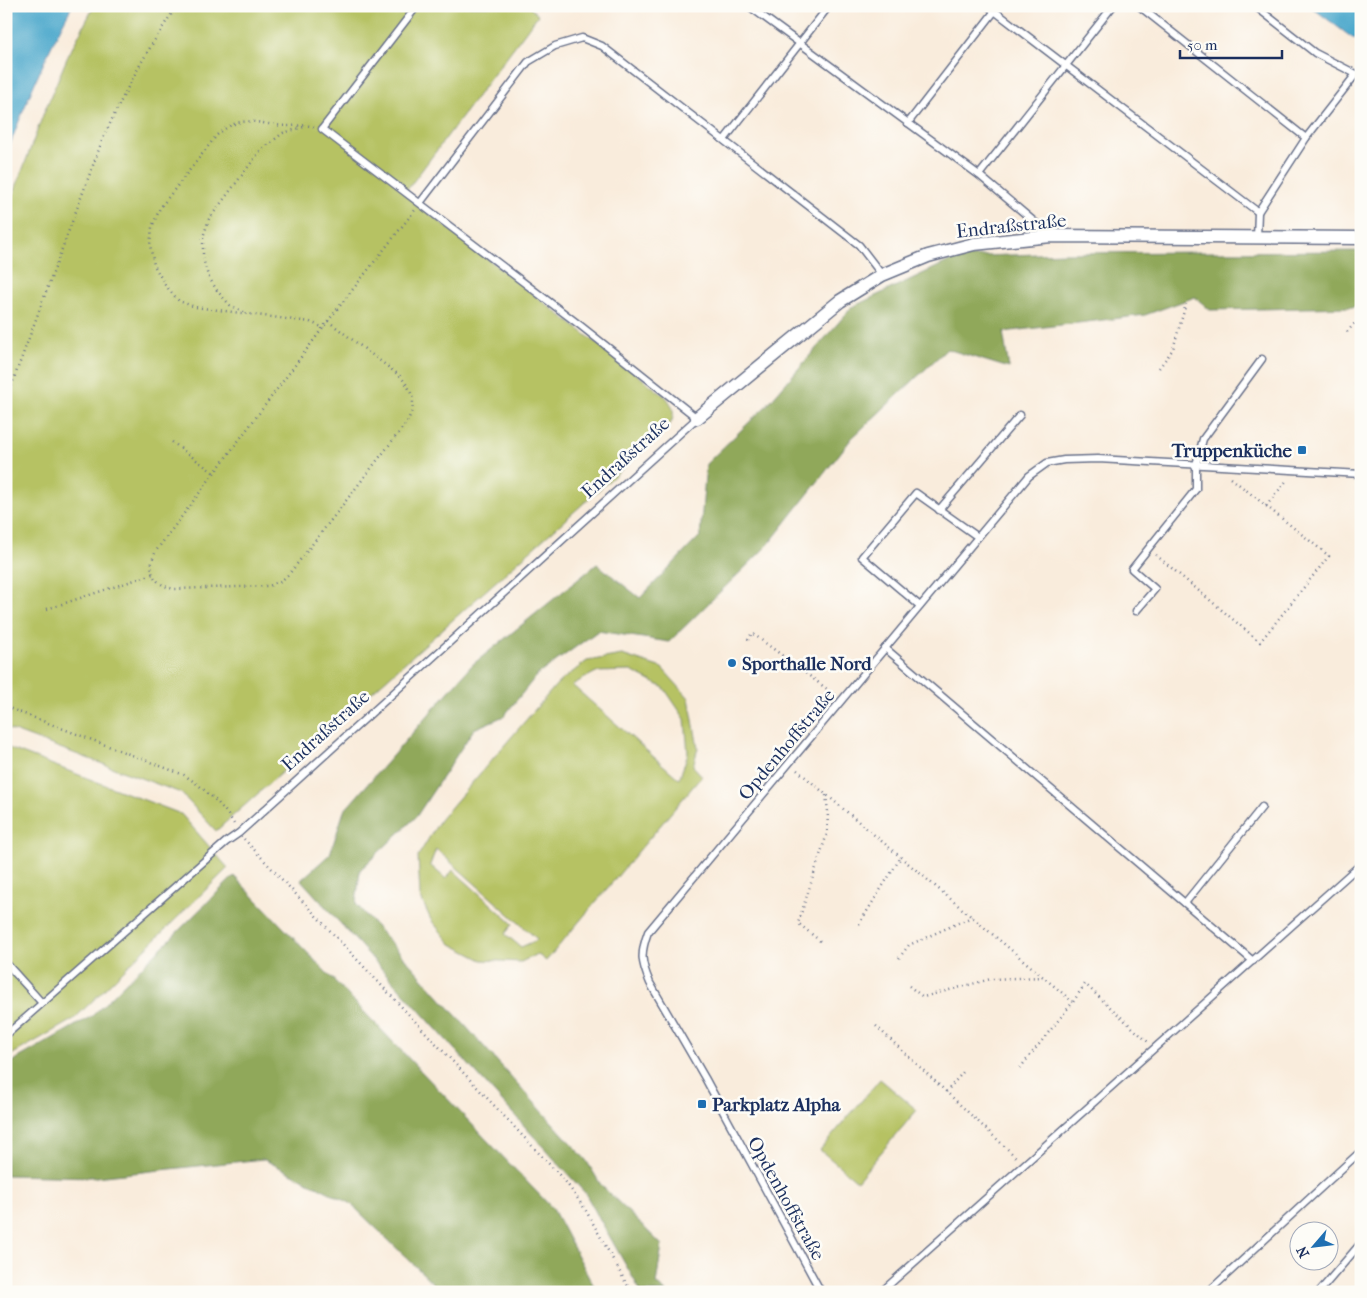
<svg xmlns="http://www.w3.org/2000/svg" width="1367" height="1298" viewBox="0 0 1367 1298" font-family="'IM FELL French Canon',serif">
  <rect width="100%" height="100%" fill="#fdfcf7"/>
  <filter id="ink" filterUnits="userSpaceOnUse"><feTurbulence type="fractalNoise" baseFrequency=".02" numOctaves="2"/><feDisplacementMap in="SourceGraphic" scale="10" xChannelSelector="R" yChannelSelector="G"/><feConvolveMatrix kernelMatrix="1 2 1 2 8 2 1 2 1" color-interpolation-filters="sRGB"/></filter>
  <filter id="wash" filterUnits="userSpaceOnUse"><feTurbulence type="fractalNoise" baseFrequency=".0096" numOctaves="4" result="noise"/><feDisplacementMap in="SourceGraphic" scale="20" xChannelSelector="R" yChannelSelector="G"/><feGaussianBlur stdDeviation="1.12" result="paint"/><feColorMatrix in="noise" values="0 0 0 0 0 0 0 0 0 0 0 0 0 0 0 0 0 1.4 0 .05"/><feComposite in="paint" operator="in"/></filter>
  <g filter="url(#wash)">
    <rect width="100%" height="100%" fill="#f9ecdc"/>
    <g fill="#b6c264" stroke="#687861" fill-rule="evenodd">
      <path d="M94,6h434l10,9 -134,179 262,203c9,11 10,20 1,32l-451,402 -35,-38 -175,-65v-514l37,-99 24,-57z"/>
      <path d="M622,655l40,13 27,30 9,50 -5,18 9,10 -156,185 -9,-7 -16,8 -39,-2 -31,-16 -20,-24 -11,-24 -2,-40 22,-36 117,-136 30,-23zM631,671l33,17 21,31 3,35 -9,25 -107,-94 24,-13zM436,849l101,90v1l-16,7 -16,-13 8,-10 -60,-54 -7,9 -16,-14z"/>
      <polygon points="6,747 181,814 228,868 74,1019 6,1058"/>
      <polygon points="880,1079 917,1110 857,1181 820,1150"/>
    </g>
    <g fill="#90a85a" stroke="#566c5c">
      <polygon points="1361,251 1361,300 1354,307 1210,310 1195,297 1145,315 1003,332 1009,368 947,349 852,438 768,545 669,642 598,631 537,675 504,716 474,729 416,817 360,870 356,904 586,1160 601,1185 662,1245 656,1284 666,1292 641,1292 585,1193 301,880 330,854 344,811 472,665 597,564 640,598 700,536 706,464 766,406 852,307 958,257 1065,253"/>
      <polygon points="234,876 553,1209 597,1292 437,1292 439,1289 350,1203 263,1159 96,1177 6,1175 6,1065 92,1016"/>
    </g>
    <g fill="#4ea9cc" stroke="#346c95">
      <path d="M6,6h66c-26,48 -47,98 -66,149z"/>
      <polygon points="1310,6 1361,6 1361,42 1351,37"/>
    </g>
  </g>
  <g filter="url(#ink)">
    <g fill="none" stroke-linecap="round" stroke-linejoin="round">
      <defs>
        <g id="lane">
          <polyline points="749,6 979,175 1050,235"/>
          <polyline points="988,6 1258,212"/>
          <polyline points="1139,6 1306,138"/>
          <polyline points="1255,6 1315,53 1356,74 1360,74"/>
          <polyline points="908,123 994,12"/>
          <polyline points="724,140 829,6"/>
          <polyline points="979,175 1113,6"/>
          <polyline points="420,203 528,62 555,46 582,38 602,46 859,245 882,275"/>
          <polyline points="1257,238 1258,212 1306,138 1356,74"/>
          <polyline points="939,510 1020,415"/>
          <polyline points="920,606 862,557 916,493 978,537"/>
          <polyline points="1136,611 1155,589 1132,569 1196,489 1196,465 1203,439 1262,359"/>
          <polyline points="885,648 1253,961"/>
          <polyline points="1185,903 1262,807"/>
          <polyline points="6,963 42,1003"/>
          <polyline points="6,1035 226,842 239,833 697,418 581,326 322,129 417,6"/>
          <path d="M821,1292l-116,-214 -55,-95c-9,-21 -10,-29 -2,-51l381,-456 18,-13 17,-3 34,-1 263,15"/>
          <polyline points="881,1292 1361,864"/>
          <polyline points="1208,1292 1361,1151"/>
          <polyline points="1319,1292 1361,1243"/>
        </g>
        <polyline id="street" points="697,418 840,301 882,275 928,256 974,244 1051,236 1361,238"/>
      </defs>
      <use href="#lane" stroke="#69718a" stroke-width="9"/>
      <use href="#street" stroke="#69718a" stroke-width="15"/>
      <g stroke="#69718a" stroke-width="2.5" stroke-dasharray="1 4" stroke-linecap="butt">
        <path d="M314,127c-9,-3 -18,-1 -27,-1 -30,-1 -44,-14 -70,9l-57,73 -8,19 -2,18 4,20 11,20 14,16 16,6 115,15 14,6"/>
        <polyline points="244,312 230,305 218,292 208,276 203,258 203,237 209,219 260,151 283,133 304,127"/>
        <path d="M328,321l72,55c14,17 17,26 7,46l-117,151 -9,8 -12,5 -95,3c-21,-5 -28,-18 -18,-38l172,-230 87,-111"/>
        <polyline points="1347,332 1361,316"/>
        <polyline points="1159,368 1173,349 1186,304"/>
        <path d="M6,400l96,-259c21,-47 45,-92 75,-135"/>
        <polyline points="172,442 214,473"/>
        <polyline points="1266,506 1288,479"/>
        <polyline points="1156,555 1260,642 1329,556 1231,478"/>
        <polyline points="47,609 153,574"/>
        <polyline points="748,640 752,633 835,695"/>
        <path d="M6,707l178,68c19,12 39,30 50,49"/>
        <polyline points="797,770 1073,1002"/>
        <polyline points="244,839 565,1181 585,1209 631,1292"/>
        <polyline points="859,924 901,857"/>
        <polyline points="820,941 798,923 827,834 828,812 826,795"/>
        <polyline points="899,958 909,945 972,917"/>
        <polyline points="909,986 923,997 991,979 1043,977"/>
        <polyline points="876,1026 1017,1158"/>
        <polyline points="1020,1068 1073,1002 1085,984 1148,1042"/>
        <polyline points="946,1092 964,1071"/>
      </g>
      <use href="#lane" stroke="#fff" stroke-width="6"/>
      <use href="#street" stroke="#fff" stroke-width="12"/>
    </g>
  </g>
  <g fill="#1f6fb2" stroke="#fdfcf7" stroke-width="2">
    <rect x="1297" y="445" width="10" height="10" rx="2.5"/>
    <circle cx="732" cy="663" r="5"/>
    <rect x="697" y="1099" width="10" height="10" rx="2.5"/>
  </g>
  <g text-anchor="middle" stroke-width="5" stroke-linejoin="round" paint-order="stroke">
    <g font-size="19" fill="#1b2f5e" stroke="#fdfcf7">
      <text transform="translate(1011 225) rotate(-6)" y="7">Endraßstraße</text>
      <text transform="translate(625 457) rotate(-42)" y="7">Endraßstraße</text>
      <text transform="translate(325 730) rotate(-42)" y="7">Endraßstraße</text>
      <text transform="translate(786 744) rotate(-50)" y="7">Opdenhoffstraße</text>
      <text transform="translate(787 1198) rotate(61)" y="7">Opdenhoffstraße</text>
    </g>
    <g font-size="19" font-weight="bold" fill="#1b2f5e" stroke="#fdfcf7" text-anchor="start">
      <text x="1292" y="457" text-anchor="end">Truppenküche</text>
      <text x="742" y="670">Sporthalle Nord</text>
      <text x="712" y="1111">Parkplatz Alpha</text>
    </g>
  </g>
  <rect width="1367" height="1298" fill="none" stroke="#fdfcf7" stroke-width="25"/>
  <g transform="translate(1314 1246) rotate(242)"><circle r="24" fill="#fdfcf7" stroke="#a3aaba"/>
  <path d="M0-4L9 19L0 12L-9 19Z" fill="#1f6fb2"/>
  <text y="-8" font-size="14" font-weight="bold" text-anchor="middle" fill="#1b2f5e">N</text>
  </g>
  <path d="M1180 50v8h102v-8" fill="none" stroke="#1b2f5e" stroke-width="2.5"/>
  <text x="1187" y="50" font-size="15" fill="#1b2f5e" stroke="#fdfcf7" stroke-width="4" paint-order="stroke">50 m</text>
</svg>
